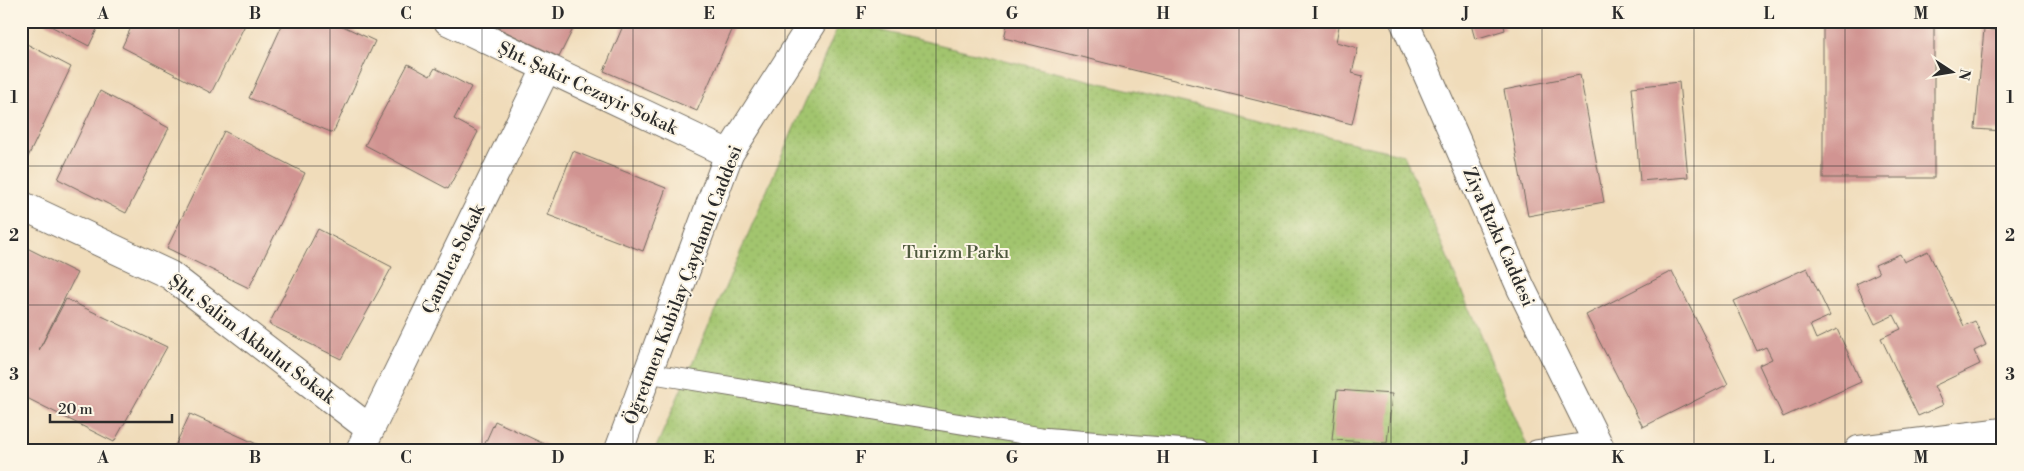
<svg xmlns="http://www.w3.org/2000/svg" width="2024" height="471" viewBox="0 0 2024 471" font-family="'Libre Bodoni',serif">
  <defs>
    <pattern id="grass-dots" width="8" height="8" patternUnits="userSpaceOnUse" patternTransform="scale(1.25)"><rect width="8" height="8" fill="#a2c56e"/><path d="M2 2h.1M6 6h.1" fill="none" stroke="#8ca95f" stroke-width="1.8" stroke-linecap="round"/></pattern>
  </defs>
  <rect width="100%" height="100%" fill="#fcf5e5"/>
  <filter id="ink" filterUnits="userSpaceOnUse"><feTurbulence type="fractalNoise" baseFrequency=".02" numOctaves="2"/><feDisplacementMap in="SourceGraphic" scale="10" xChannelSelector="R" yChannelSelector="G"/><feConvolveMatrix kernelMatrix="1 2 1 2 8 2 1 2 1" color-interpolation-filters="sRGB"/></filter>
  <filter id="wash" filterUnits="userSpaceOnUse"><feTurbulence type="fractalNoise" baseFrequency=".0096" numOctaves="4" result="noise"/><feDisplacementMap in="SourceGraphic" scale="20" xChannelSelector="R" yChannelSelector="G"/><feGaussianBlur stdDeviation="1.12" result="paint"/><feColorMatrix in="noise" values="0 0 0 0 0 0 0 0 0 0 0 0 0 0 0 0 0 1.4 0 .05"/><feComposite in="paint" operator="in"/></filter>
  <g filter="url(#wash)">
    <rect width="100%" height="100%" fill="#f0dcba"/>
    <polygon fill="url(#grass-dots)" stroke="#66784c" points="840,21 1404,155 1529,450 655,450"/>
    <g id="blocks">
      <g fill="#d19492">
        <polygon points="41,21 101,21 89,46"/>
        <polygon points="134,21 247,21 211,93 122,47"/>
        <polygon points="284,21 332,21 375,41 333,133 249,98"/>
        <polygon points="483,21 577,21 559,57"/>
        <polygon points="625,21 736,21 697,111 604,71"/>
        <polygon points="1008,21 1340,21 1336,42 1358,48 1352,73 1363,76 1352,124 1004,38"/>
        <polygon points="1470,21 1503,21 1505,30 1475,39"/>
        <rect x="1823" y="21" width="111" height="157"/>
        <polygon points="1984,29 2003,31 2003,131 1975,129"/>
        <polygon points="21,41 71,67 26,161 21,159"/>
        <polygon points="408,64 430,76 435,68 471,87 454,119 478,132 448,189 365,145"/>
        <polygon points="1580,75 1604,202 1528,216 1504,90"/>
        <polygon points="1679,82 1688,177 1640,181 1632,87"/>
        <polygon points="100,91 169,128 126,213 58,179"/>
        <polygon points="224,131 305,173 249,288 167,248"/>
        <polygon points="573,151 666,188 643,251 548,215"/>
        <polygon points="318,229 392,267 341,359 269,324"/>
        <polygon points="21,245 77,273 39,350 66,299 167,347 114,442 21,395 21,386 24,381 21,380"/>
        <polygon points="1928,251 1964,326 1975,321 1986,345 1974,351 1980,364 1934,386 1943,405 1918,416 1881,338 1901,329 1894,315 1875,324 1856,284 1879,273 1875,265 1900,254 1904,262"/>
        <polygon points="1807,268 1830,316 1810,325 1816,339 1837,329 1861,382 1783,417 1759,365 1772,359 1766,347 1757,351 1734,301"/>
        <polygon points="1672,271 1728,384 1643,427 1586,315"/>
        <polygon points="1337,390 1392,394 1387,443 1332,440"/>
        <polygon points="190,414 270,450 173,450"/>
        <polygon points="495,421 557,450 482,450"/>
      </g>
    </g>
  </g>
  <g filter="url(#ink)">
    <use href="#blocks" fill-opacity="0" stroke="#70695d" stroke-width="1"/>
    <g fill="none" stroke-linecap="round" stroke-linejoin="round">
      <defs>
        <g id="service">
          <polyline points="648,373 1041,437 1199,450"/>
          <polyline points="1536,450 1597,441"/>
        </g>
        <g id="minor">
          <polyline points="448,21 729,154"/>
          <polyline points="21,205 170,275 370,429"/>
          <polyline points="360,450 546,69"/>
          <polyline points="1859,450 2003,432"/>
        </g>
        <g id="tertiary">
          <polyline points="1404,21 1521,288 1601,450"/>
          <polyline points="619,450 729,154 814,21"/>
        </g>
      </defs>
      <use href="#service" stroke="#70695d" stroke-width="21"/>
      <use href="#minor" stroke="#70695d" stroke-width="30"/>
      <use href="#tertiary" stroke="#70695d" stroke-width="30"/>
      <use href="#service" stroke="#fff" stroke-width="19"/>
      <use href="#minor" stroke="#fff" stroke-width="28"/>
      <use href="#tertiary" stroke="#fff" stroke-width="28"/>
    </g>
  </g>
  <path fill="none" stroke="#2b2b2b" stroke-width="1" stroke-opacity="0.55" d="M179,21v429M330,21v429M482,21v429M633,21v429M785,21v429M936,21v429M1088,21v429M1239,21v429M1391,21v429M1542,21v429M1694,21v429M1845,21v429M21,166h1982M21,305h1982"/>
  <g text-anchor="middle" stroke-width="4" stroke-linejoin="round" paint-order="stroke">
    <g font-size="18" fill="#2b2b2b" stroke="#fcf5e5">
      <text transform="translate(588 88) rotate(25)" y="6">Şht. Şakir Cezayir Sokak</text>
      <text transform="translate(1499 237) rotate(66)" y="6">Ziya Rızkı Caddesi</text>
      <text transform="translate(453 259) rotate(-64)" y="6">Çamlıca Sokak</text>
      <text transform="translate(683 285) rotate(-69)" y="6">Öğretmen Kubilay Çaydamlı Caddesi</text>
      <text transform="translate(252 339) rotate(37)" y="6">Şht. Salim Akbulut Sokak</text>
    </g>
    <g font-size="18" fill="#4f593f" stroke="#fcf5e5">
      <text x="956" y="258">Turizm Parkı</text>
    </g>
  </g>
  <rect width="2024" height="471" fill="none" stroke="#fcf5e5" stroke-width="55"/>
  <g transform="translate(1952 72) rotate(102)" stroke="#fcf5e5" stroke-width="4" paint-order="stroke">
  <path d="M0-4L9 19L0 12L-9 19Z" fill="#2b2b2b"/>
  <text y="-8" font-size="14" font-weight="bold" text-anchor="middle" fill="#2b2b2b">N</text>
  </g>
  <path d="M50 414v8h122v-8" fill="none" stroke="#2b2b2b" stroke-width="2.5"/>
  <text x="58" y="414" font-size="15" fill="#2b2b2b" stroke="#fcf5e5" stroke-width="4" paint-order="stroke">20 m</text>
  <rect x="28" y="28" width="1968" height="416" fill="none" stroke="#2b2b2b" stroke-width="2"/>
  <g font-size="16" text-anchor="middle" font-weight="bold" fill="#2b2b2b">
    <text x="103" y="19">A</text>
    <text x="255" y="19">B</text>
    <text x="406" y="19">C</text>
    <text x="558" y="19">D</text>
    <text x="709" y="19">E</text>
    <text x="861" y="19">F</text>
    <text x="1012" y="19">G</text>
    <text x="1163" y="19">H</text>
    <text x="1315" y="19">I</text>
    <text x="1466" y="19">J</text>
    <text x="1618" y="19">K</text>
    <text x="1769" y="19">L</text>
    <text x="1921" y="19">M</text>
    <text x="14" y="103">1</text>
    <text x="2010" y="103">1</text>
    <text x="14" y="241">2</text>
    <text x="2010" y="241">2</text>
    <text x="14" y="380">3</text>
    <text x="2010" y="380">3</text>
    <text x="103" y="463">A</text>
    <text x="255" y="463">B</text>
    <text x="406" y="463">C</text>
    <text x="558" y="463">D</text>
    <text x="709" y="463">E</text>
    <text x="861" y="463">F</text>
    <text x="1012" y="463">G</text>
    <text x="1163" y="463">H</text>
    <text x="1315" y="463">I</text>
    <text x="1466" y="463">J</text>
    <text x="1618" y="463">K</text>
    <text x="1769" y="463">L</text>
    <text x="1921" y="463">M</text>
  </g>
</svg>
